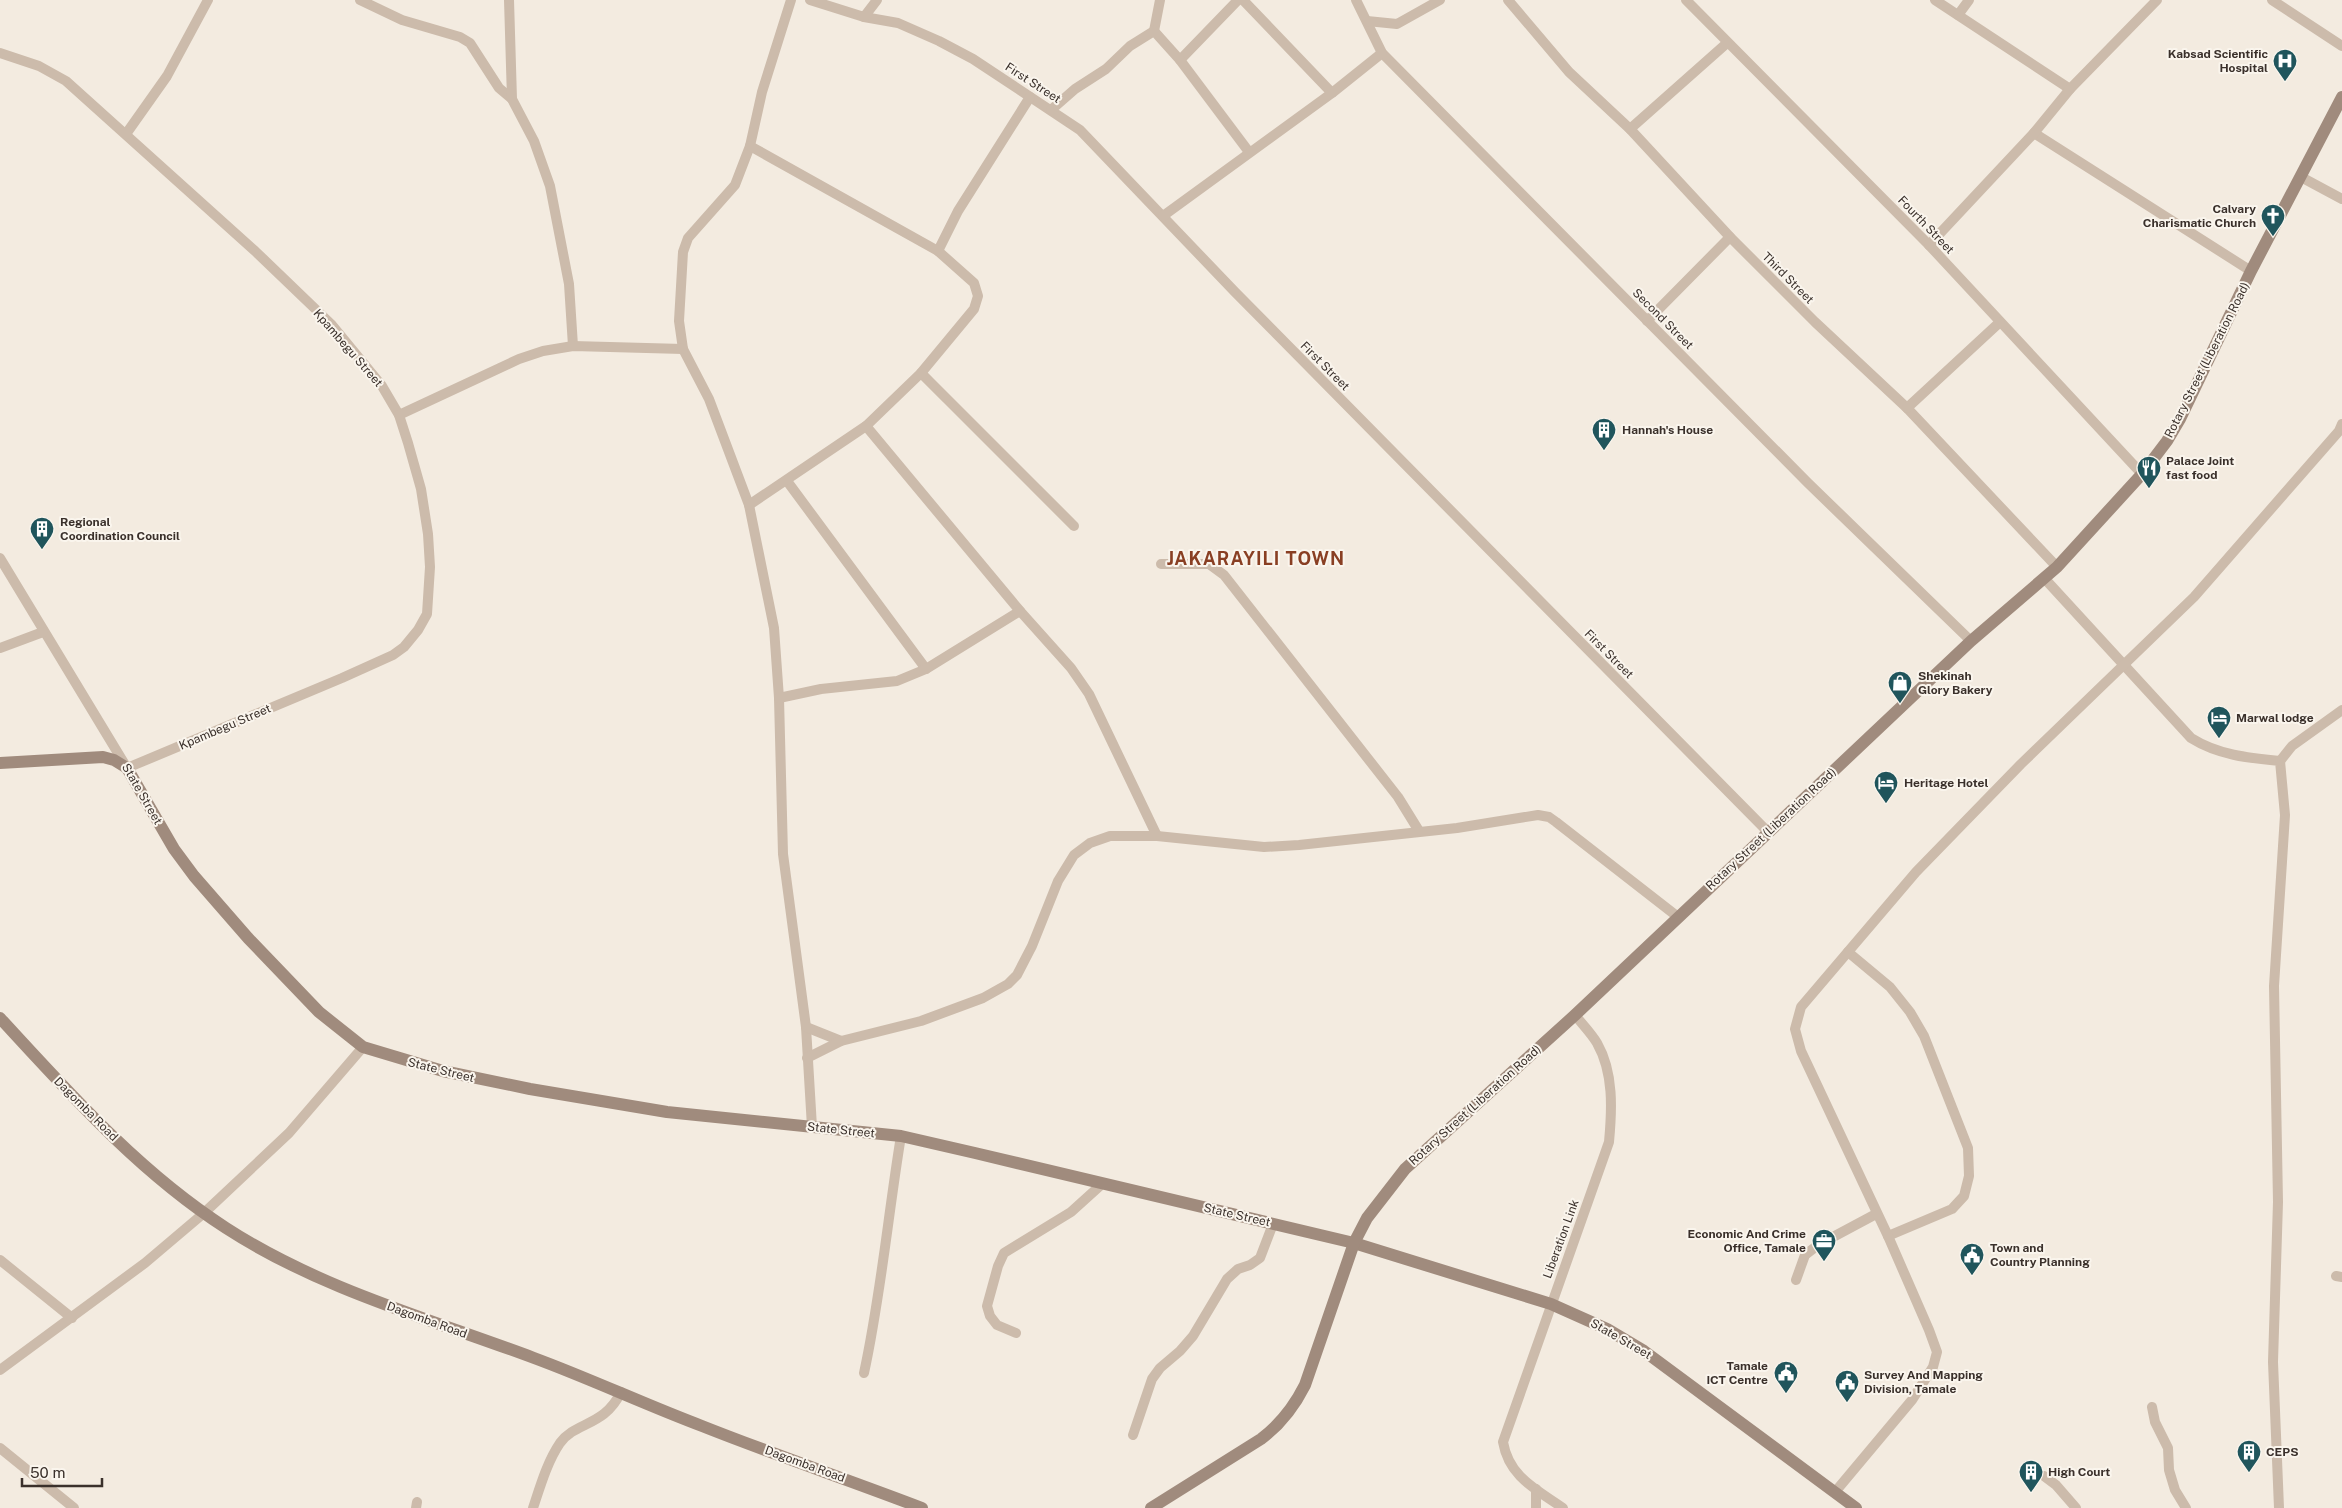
<svg xmlns="http://www.w3.org/2000/svg" width="2342" height="1508" viewBox="0 0 2342 1508" font-family="'Public Sans',sans-serif">
  <rect width="100%" height="100%" fill="#f3ebe0"/>
  <g fill="none" stroke-linecap="round" stroke-linejoin="round">
    <g stroke="#ccbbab" stroke-width="10">
      <polyline points="360,0 402,20 460,37 470,43 499,88 512,99"/>
      <polyline points="509,0 512,99 534,141 550,186 569,284 573,346"/>
      <polyline points="791,0 762,92 750,146 735,185 688,238 683,252 679,321 683,349 709,399 749,505 774,628 779,698 783,854 806,1027 812,1127"/>
      <polyline points="810,0 864,17 898,23 939,41 973,59 1080,130 1235,292 1768,832"/>
      <polyline points="1243,0 1332,93"/>
      <polyline points="1356,0 1382,53 1808,483 1971,641"/>
      <polyline points="1508,0 1569,72 1630,129 1730,237 1815,322 1907,408 2057,567"/>
      <polyline points="1686,0 1929,245 2142,474"/>
      <polyline points="1935,0 2070,89"/>
      <polyline points="2272,0 2342,46"/>
      <polyline points="1958,15 1969,0"/>
      <polyline points="864,17 877,0"/>
      <polyline points="1367,21 1397,24 1440,0"/>
      <polyline points="1154,31 1160,0"/>
      <polyline points="0,53 39,66 66,81 255,251 331,324 382,386 399,415 408,443 421,489 428,534 430,567 427,614 418,630 404,647 393,655 342,678 127,768 0,558"/>
      <polyline points="1180,60 1238,0"/>
      <polyline points="1051,110 1075,89 1106,69 1130,46 1154,31 1180,60 1249,152"/>
      <polyline points="1630,129 1727,43"/>
      <polyline points="2034,133 2251,271"/>
      <polyline points="126,134 167,76 208,0"/>
      <polyline points="2301,177 2342,199"/>
      <polyline points="1163,216 1332,93 1382,53"/>
      <polyline points="1929,245 2034,133 2070,89 2157,0"/>
      <polyline points="938,251 958,211 1030,97"/>
      <polyline points="1647,321 1730,237"/>
      <polyline points="921,373 1074,526"/>
      <polyline points="1907,408 2000,322"/>
      <polyline points="399,415 519,359 543,351 573,346 683,349"/>
      <polyline points="866,426 1020,611 1071,668 1089,694 1157,836"/>
      <polyline points="787,481 926,669"/>
      <polyline points="749,505 866,426 921,373 974,309 978,296 974,283 938,251 750,146"/>
      <polyline points="1161,564 1209,564 1224,575 1398,797 1419,831"/>
      <path d="M2045,579l146,159c27,17 57,20 89,23l5,54 -11,171 4,216 -5,160 6,146"/>
      <polyline points="0,648 43,632"/>
      <polyline points="779,698 821,689 897,681 926,669 1020,611"/>
      <polyline points="2280,761 2292,746 2342,710"/>
      <polyline points="1848,952 1890,987 1910,1012 1924,1036 1968,1148 1969,1176 1964,1196 1952,1209 1888,1236"/>
      <polyline points="806,1027 841,1041"/>
      <polyline points="807,1058 841,1041 921,1021 983,998 1008,984 1017,975 1032,946 1058,881 1074,855 1090,843 1110,836 1157,836 1264,847 1299,845 1457,828 1538,815 1549,817 1556,822 1678,917"/>
      <polyline points="0,1260 72,1318"/>
      <polyline points="2336,1276 2342,1277"/>
      <polyline points="1796,1280 1805,1255 1818,1245 1876,1214"/>
      <polyline points="1016,1333 997,1325 990,1316 987,1306 998,1266 1004,1253 1071,1212 1102,1184"/>
      <polyline points="0,1370 145,1263 204,1213 289,1133 363,1047"/>
      <path d="M864,1373c17,-78 24,-158 37,-237"/>
      <polyline points="2152,1407 2155,1422 2168,1448 2169,1470 2175,1490 2186,1508"/>
      <polyline points="1133,1435 1152,1379 1160,1368 1180,1351 1193,1336 1227,1279 1238,1269 1250,1265 1260,1258 1273,1224"/>
      <polyline points="0,1448 74,1508"/>
      <polyline points="2044,1476 2056,1485 2076,1508"/>
      <polyline points="1536,1489 1536,1508"/>
      <polyline points="1835,1492 1912,1400 1933,1367 1937,1352 1929,1330 1888,1236 1801,1051 1795,1029 1801,1007 1916,872 2021,764 2194,597 2339,431 2342,424"/>
      <polyline points="416,1508 417,1502"/>
      <path d="M533,1508c7,-21 14,-46 27,-65 16,-22 44,-16 61,-51"/>
      <path d="M1563,1508c-27,-19 -54,-31 -60,-66l106,-300c3,-32 5,-69 -12,-99 -6,-10 -15,-19 -22,-28"/>
    </g>
    <g stroke="#a08b7d" stroke-width="12">
      <polyline points="0,763 103,757 114,760 127,768 174,849 194,876 248,938 319,1012 363,1047 443,1071 530,1089 667,1112 901,1136 975,1153 1354,1243 1551,1304 1607,1329 1644,1351 1856,1508"/>
      <path d="M0,1018c70,76 139,154 226,210 94,61 204,91 308,130 57,21 112,47 168,68 73,29 147,54 220,82"/>
      <path d="M1151,1508l110,-69c20,-15 33,-32 44,-54l49,-142 13,-25 38,-49 170,-154 396,-374 86,-74 85,-93 25,-33 13,-22 71,-148 91,-174"/>
    </g>
  </g>
  <defs>
    <symbol id="hospital-pin" viewBox="-11 -11 22 30"><path d="M0 17L-7.5 6A9.5 9.5 0 1 1 7.5 6Z" fill="#20555c" stroke="#faf5ed"/><path d="M-5-5h3v3.5h4V-5h3V5h-3V1.5h-4V5h-3Z" fill="#fff"/></symbol>
    <symbol id="church-pin" viewBox="-11 -11 22 30"><path d="M0 17L-7.5 6A9.5 9.5 0 1 1 7.5 6Z" fill="#20555c" stroke="#faf5ed"/><path d="M-1.2-6h2.4v3.5h3.3v2.4h-3.3V6h-2.4V-.1h-3.3v-2.4h3.3Z" fill="#fff"/></symbol>
    <symbol id="building-pin" viewBox="-11 -11 22 30"><path d="M0 17L-7.5 6A9.5 9.5 0 1 1 7.5 6Z" fill="#20555c" stroke="#faf5ed"/><path d="M-4-6H4V6H1V3H-1V6H-4ZM-2.5-4.3h1.7v1.8h-1.7ZM.8-4.3h1.7v1.8H.8ZM-2.5-1h1.7V.8h-1.7ZM.8-1h1.7V.8H.8Z" fill="#fff"/></symbol>
    <symbol id="restaurant-pin" viewBox="-11 -11 22 30"><path d="M0 17L-7.5 6A9.5 9.5 0 1 1 7.5 6Z" fill="#20555c" stroke="#faf5ed"/><path d="M-5-6h1v4h1v-4h1v4h1v-4h1v5L-1.5 .5V6h-2V.5L-5-1ZM5-6V6H3V1.5H1.5Q1.5-4 5-6Z" fill="#fff"/></symbol>
    <symbol id="shop-pin" viewBox="-11 -11 22 30"><path d="M0 17L-7.5 6A9.5 9.5 0 1 1 7.5 6Z" fill="#20555c" stroke="#faf5ed"/><path d="M-5-2.5h2.3a2.7 3.5 0 0 1 5.4 0H5L5.5 6h-11ZM-1.5-2.5h3a1.5 2.3 0 0 0-3 0Z" fill="#fff"/></symbol>
    <symbol id="hotel-pin" viewBox="-11 -11 22 30"><path d="M0 17L-7.5 6A9.5 9.5 0 1 1 7.5 6Z" fill="#20555c" stroke="#faf5ed"/><path d="M-6-4.5h1.5V1H6V5H4.5V3h-9V5H-6ZM-4 0a1.8 1.8 0 1 1 3.6 0ZM.5 0V-2.5h3Q6-2.5 6 0Z" fill="#fff"/></symbol>
    <symbol id="office-pin" viewBox="-11 -11 22 30"><path d="M0 17L-7.5 6A9.5 9.5 0 1 1 7.5 6Z" fill="#20555c" stroke="#faf5ed"/><path d="M-6-3h4V-5.5h4V-3h4V5H-6ZM-1-4.5V-3h2v-1.5ZM-6 0V1H6V0Z" fill="#fff"/></symbol>
    <symbol id="civic-pin" viewBox="-11 -11 22 30"><path d="M0 17L-7.5 6A9.5 9.5 0 1 1 7.5 6Z" fill="#20555c" stroke="#faf5ed"/><path d="M-.6-6.5H3V-4.5H.6V-3L4-1V1h2V6H-6V1h2V-1L-.6-3ZM-1.2 2.5V6h2.4V2.5Z" fill="#fff"/></symbol>
  </defs>
  <g fill-rule="evenodd">
    <use href="#hospital-pin" x="2271" y="47" width="28" height="38"/>
    <use href="#church-pin" x="2259" y="202" width="28" height="38"/>
    <use href="#building-pin" x="1590" y="416" width="28" height="38"/>
    <use href="#restaurant-pin" x="2135" y="454" width="28" height="38"/>
    <use href="#building-pin" x="28" y="515" width="28" height="38"/>
    <use href="#shop-pin" x="1886" y="669" width="28" height="38"/>
    <use href="#hotel-pin" x="2205" y="704" width="28" height="38"/>
    <use href="#hotel-pin" x="1872" y="769" width="28" height="38"/>
    <use href="#office-pin" x="1810" y="1227" width="28" height="38"/>
    <use href="#civic-pin" x="1958" y="1241" width="28" height="38"/>
    <use href="#civic-pin" x="1772" y="1359" width="28" height="38"/>
    <use href="#civic-pin" x="1833" y="1368" width="28" height="38"/>
    <use href="#building-pin" x="2235" y="1438" width="28" height="38"/>
    <use href="#building-pin" x="2017" y="1458" width="28" height="38"/>
  </g>
  <g text-anchor="middle" stroke-width="4" stroke-linejoin="round" paint-order="stroke">
    <g font-size="12" font-weight="bold" fill="#3a302b" stroke="#faf5ed" text-anchor="start">
      <text x="2268" y="58" text-anchor="end">Kabsad Scientific<tspan x="2268" dy="14">Hospital</tspan></text>
      <text x="2256" y="213" text-anchor="end">Calvary<tspan x="2256" dy="14">Charismatic Church</tspan></text>
      <text x="1622" y="434">Hannah's House</text>
      <text x="2166" y="465">Palace Joint<tspan x="2166" dy="14">fast food</tspan></text>
      <text x="60" y="526">Regional<tspan x="60" dy="14">Coordination Council</tspan></text>
      <text x="1918" y="680">Shekinah<tspan x="1918" dy="14">Glory Bakery</tspan></text>
      <text x="2236" y="722">Marwal lodge</text>
      <text x="1904" y="787">Heritage Hotel</text>
      <text x="1806" y="1238" text-anchor="end">Economic And Crime<tspan x="1806" dy="14">Office, Tamale</tspan></text>
      <text x="1990" y="1252">Town and<tspan x="1990" dy="14">Country Planning</tspan></text>
      <text x="1768" y="1370" text-anchor="end">Tamale<tspan x="1768" dy="14">ICT Centre</tspan></text>
      <text x="1864" y="1379">Survey And Mapping<tspan x="1864" dy="14">Division, Tamale</tspan></text>
      <text x="2266" y="1456">CEPS</text>
      <text x="2048" y="1476">High Court</text>
    </g>
    <g font-size="12" fill="#3a302b" stroke="#faf5ed">
      <text transform="translate(1033 83) rotate(33)" y="4">First Street</text>
      <text transform="translate(1926 225) rotate(46)" y="4">Fourth Street</text>
      <text transform="translate(1788 278) rotate(45)" y="4">Third Street</text>
      <text transform="translate(1663 319) rotate(45)" y="4">Second Street</text>
      <text transform="translate(348 348) rotate(49)" y="4">Kpambegu Street</text>
      <text transform="translate(2207 360) rotate(-63)" y="4">Rotary Street (Liberation Road)</text>
      <text transform="translate(1325 366) rotate(45)" y="4">First Street</text>
      <text transform="translate(1609 654) rotate(45)" y="4">First Street</text>
      <text transform="translate(225 727) rotate(-23)" y="4">Kpambegu Street</text>
      <text transform="translate(142 794) rotate(60)" y="4">State Street</text>
      <text transform="translate(1771 829) rotate(-43)" y="4">Rotary Street (Liberation Road)</text>
      <text transform="translate(441 1070) rotate(14)" y="4">State Street</text>
      <text transform="translate(1475 1105) rotate(-42)" y="4">Rotary Street (Liberation Road)</text>
      <text transform="translate(86 1109) rotate(45)" y="4">Dagomba Road</text>
      <text transform="translate(841 1130) rotate(6)" y="4">State Street</text>
      <text transform="translate(1237 1215) rotate(13)" y="4">State Street</text>
      <text transform="translate(1561 1239) rotate(-70)" y="4">Liberation Link</text>
      <text transform="translate(427 1320) rotate(20)" y="4">Dagomba Road</text>
      <text transform="translate(1621 1339) rotate(30)" y="4">State Street</text>
      <text transform="translate(805 1464) rotate(20)" y="4">Dagomba Road</text>
    </g>
    <g font-size="18" font-weight="bold" letter-spacing="1" fill="#893f23" stroke="#faf5ed">
      <text x="1256" y="565">JAKARAYILI TOWN</text>
    </g>
  </g>
  <path d="M22 1478v8h80v-8" fill="none" stroke="#3a302b" stroke-width="2.5"/>
  <text x="30" y="1478" font-size="15" fill="#3a302b" stroke="#faf5ed" stroke-width="4" paint-order="stroke">50 m</text>
</svg>
